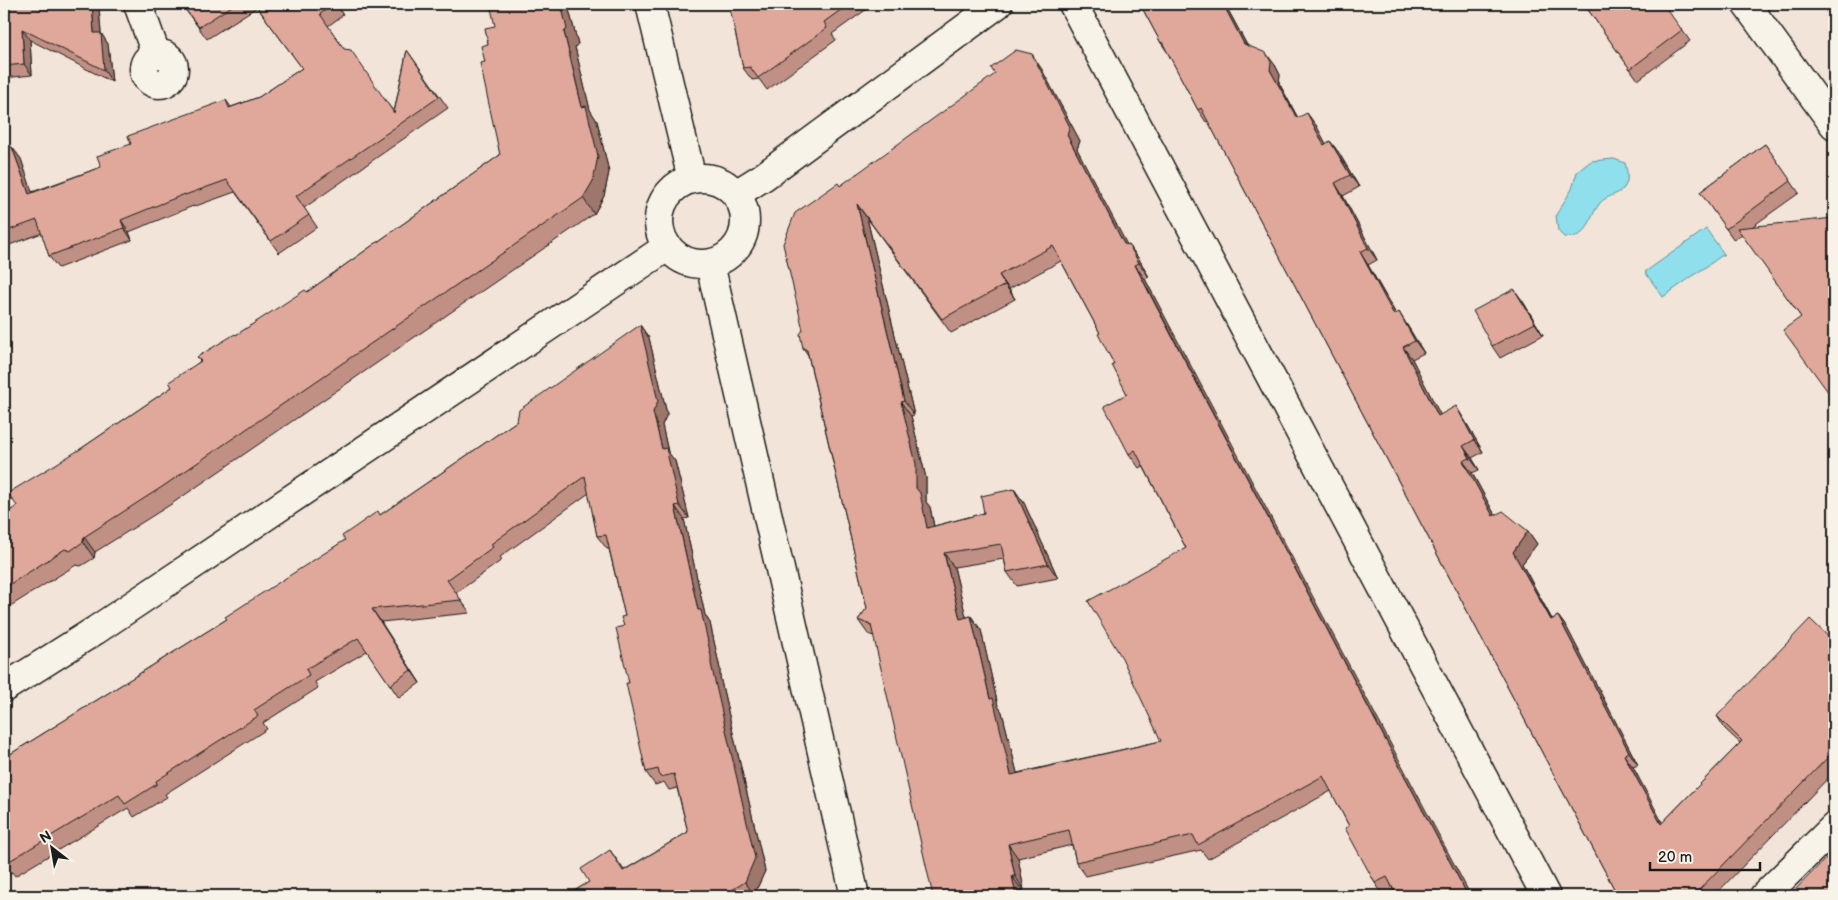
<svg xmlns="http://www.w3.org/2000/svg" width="1838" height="900" viewBox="0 0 1838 900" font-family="'Balsamiq Sans',sans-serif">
  <rect width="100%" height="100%" fill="#f2e4d8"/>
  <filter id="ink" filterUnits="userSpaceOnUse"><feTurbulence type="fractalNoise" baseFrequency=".02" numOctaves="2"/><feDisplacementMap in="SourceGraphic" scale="10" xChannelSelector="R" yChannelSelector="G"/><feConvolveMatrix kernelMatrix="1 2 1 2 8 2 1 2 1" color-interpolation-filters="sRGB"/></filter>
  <g filter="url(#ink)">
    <g fill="#8fdfec" stroke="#619199">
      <path d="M1614,159l11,4c2,8 5,18 -2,26 -6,6 -17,7 -23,14 -13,16 -9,36 -36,34l-6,-6 -2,-16 16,-26 5,-17 14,-11z"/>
      <polygon points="1706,229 1724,254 1663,297 1645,272"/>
    </g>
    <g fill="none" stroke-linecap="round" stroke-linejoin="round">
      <defs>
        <g id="minor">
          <polyline points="138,4 156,54"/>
          <polyline points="650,4 692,179"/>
          <polyline points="1073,4 1546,896"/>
          <polyline points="1746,4 1834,125"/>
          <circle cx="159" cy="69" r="15"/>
          <circle cx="702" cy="221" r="43"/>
          <polyline points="736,194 763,177 998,4"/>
          <polyline points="710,264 855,896"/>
          <polyline points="4,688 96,630 667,247"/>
          <polyline points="1764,896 1834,827"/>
        </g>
      </defs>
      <use href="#minor" stroke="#1c1c1c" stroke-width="31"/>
      <use href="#minor" stroke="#f7f3e8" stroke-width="28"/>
    </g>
    <g fill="#c19084" stroke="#1c1c1c" fill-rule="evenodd">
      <polygon points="4,4 99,8 101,33 108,44 112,82 30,40 32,75 4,78"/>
      <polygon points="181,4 336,4 343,15 328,26 344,49 394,112 407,50 448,108 304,208 317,227 279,253 235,192 193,207 193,206 129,232 132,240 58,268 49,256 42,233 4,247 4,147 7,146 9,148 12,147 21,159 32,192 101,167 131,144 226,100 231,107 259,97 302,68 257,7 207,39"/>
      <polygon points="729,4 874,4 832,34 836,40 767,90 759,79 752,80 743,68"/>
      <polygon points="1140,4 1229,4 1226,6 1247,45 1275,65 1280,75 1279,83 1298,118 1316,125 1326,144 1330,141 1339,153 1359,187 1343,196 1377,260 1368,265 1396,314 1407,325 1424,353 1412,359 1440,415 1464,419 1483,452 1472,458 1479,470 1472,473 1495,515 1528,531 1537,544 1522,564 1552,619 1558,616 1567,628 1638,765 1633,767 1662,823 1740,743 1725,729 1717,716 1834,642 1834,772 1714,896 1618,896 1208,121 1206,122 1198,110 1168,53 1161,43"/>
      <polygon points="1584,4 1682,30 1690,41 1638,80"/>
      <polygon points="568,6 578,44 575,47 590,110 597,121 609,172 604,196 594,214 173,503 95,552 94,558 81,566 76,565 4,610 4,515 17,506 79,450 172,387 200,361 197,357 236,335 307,292 500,155 485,62 488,44 495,26"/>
      <path d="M1041,68l39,73 -3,8 49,95 13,15 10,18 -4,2 20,39 229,574 -8,4h-2l-9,-13 -26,-57 -18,-35 -123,68 -7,-9 -115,26 -10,-14 -4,-17 -54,13 6,32h-2l1,6 -149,-260 -6,-2 -10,-14 9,-12 -59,-253 -5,-7v-18l37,-144zM867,218l84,115 64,-34 -6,-10 52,-28 39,72 27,61 2,60 10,14 4,-2 43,82 -25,193 -144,32 -15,-61 -4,-6 -17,-76 -10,-14 -5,1 -12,-50 50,-8 3,13 10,14 41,-8 -34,-75 -10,-14 -30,24 -50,13 -4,-19 -4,-5v-24l-15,-62 3,-1z"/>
      <polygon points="1765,144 1799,193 1753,226 1801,317 1742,234 1734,240 1700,192"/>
      <polygon points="1522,300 1543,335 1500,358 1492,346"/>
      <polygon points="640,325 649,338 667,414 662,425 668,452 675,461 689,518 684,519 705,615 710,623 720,669 720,677 765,871 754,895 752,896 566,896 589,882 610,850 624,870 688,832 677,788 669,790 664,782 655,785 646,772 629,683 624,626 625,616 609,549 607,549 597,536 589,493 500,557 502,560 456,593 470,613 381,622 420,683 399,698 367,651 315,682 318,688 263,723 267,729 165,794 167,797 134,817 128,808 15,876 12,872 4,877 4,758 227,619 345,540 380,515 517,421"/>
    </g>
    <g fill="#9d766c" stroke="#1c1c1c">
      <polygon points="92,4 96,4 99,8 101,33 108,44 112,82 104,70 94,33"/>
      <polygon points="561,4 567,4 568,6 578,44 575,47 590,110 597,121 609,172 604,196 594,214 583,198 582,107 564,32"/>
      <polygon points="1223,4 1224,4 1226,6 1253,57 1244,44"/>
      <polygon points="22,29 30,40 32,75 24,64"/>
      <polygon points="1266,53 1275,65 1280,75 1279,83 1305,131 1297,118 1270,70"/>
      <polygon points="1032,54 1041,68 1080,141 1077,149 1134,258 1124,244 1067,135"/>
      <polygon points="1307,113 1316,125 1333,157 1324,145"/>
      <polygon points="1330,141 1339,153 1359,187 1350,175"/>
      <polygon points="12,147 21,159 37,206 29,194"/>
      <polygon points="1335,183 1343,196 1377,260 1368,248"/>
      <polygon points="857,204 867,218 914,415 904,401"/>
      <polygon points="121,220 129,232 132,240 124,228"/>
      <polygon points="1129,245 1139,259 1149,277 1139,263"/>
      <polygon points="1360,252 1368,265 1403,327 1394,315"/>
      <polygon points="1135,265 1145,279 1471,896 1468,896"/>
      <polygon points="999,275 1009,289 1015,299 1005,285"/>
      <polygon points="1514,289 1522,300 1543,335 1535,323"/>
      <polygon points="1399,312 1407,325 1424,353 1415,341"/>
      <polygon points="640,325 649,338 667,414 662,425 668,452 675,461 689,518 679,505 662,449 653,412"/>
      <polygon points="1403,347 1412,359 1447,428 1438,416"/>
      <polygon points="901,402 911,416 926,478 926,502 930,507 937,542 927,528 916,488"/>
      <polygon points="1456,406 1464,419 1483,452 1474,440"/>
      <polygon points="1463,446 1472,458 1479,470 1470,458"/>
      <polygon points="1463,461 1472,473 1502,528 1493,516"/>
      <polygon points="1014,489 1024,503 1058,578 1048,564"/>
      <polygon points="675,506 684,519 705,615 710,623 720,669 720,677 765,871 754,895 745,882 698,610"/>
      <polygon points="1528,531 1537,544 1522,564 1559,633 1551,620 1513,552"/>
      <polygon points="84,537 95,552 94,558 83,542"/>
      <polygon points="944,553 954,567 970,633 960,619"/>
      <polygon points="372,609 381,622 420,683 411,670"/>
      <polygon points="971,616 981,630 998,706 1002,712 1021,789 1011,775 990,699"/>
      <polygon points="1558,616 1567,628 1638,765 1629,752"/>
      <polygon points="1624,755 1633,767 1670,837 1661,824"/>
      <polygon points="1008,844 1018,858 1024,890 1015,876"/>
      <polygon points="1012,876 1022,890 1023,896 1016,896"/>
    </g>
    <g fill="#e0a89a" stroke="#1c1c1c" fill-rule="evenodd">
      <polygon points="4,4 92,4 94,33 101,33 104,70 22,29 24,64 4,66"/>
      <polygon points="181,4 235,4 199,27"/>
      <polygon points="255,4 334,4 320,14 344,49 351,50 394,113 407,50 439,97 296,196 309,215 271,241 227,180 185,195 185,194 121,220 124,228 49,256 37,220 4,232 4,147 7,146 8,148 12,147 29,194 101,167 97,156 131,144 128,136 226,100 229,108 259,97 302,68"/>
      <polygon points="490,4 561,4 567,29 564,32 582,107 586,106 598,156 593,181 583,198 162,487 84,537 83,542 70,551 65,549 4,588 4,515 17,506 8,493 79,450 172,387 169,382 201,361 197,357 235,334 236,335 305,290 307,292 500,155 480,63 485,62 481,46 488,44 485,28 495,26"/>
      <polygon points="729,4 849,4 824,22 827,28 758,78 750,67 743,68"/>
      <polygon points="1140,4 1223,4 1244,44 1266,53 1271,62 1270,70 1297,118 1307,113 1324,145 1330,141 1350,175 1335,183 1368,248 1360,252 1394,315 1399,312 1415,341 1403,347 1438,416 1456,406 1474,440 1463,446 1470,458 1463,461 1493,516 1503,511 1528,531 1513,552 1551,620 1558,616 1629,752 1624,755 1661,824 1742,741 1717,716 1810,619 1834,642 1834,751 1693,896 1618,896 1201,108 1198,110 1162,42 1161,43"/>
      <polygon points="1584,4 1663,4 1682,30 1630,69"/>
      <polygon points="1821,4 1834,4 1834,22"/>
      <path d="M1016,50l16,4 38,73 -3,8 57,109 5,1 10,18 -4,2 20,39 313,592h-71l-10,-19 -12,6 -30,-55 4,-2 -26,-50 -125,69 -5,-10 -117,27 -7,-32 -61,14 7,32h-3l4,20h-83l-62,-271 -13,-5 9,-12 -60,-258 -4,-2 -3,-14 3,-4 -20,-86 12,-31 43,-30 2,3 155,-112 -4,-6zM857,204l85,115 63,-34 -6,-10 54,-29 47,87 -2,1 16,30 -2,1 15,29 -23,12 25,48 6,-4 51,98 -98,53 34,57 39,83 -150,34 -18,-77 -3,1 -19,-83 -11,3 -16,-66 57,-9 6,28 41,-8 -34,-75 -33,7 3,17 -57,15 -7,-35 -4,-5v-24l-15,-62 3,-1z"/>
      <polygon points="1765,144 1791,181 1726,229 1700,192"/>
      <polygon points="1834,218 1834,400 1783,330 1801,317 1737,228"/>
      <polygon points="1514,289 1535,323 1492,346 1473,311"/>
      <polygon points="640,325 658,401 653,412 662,449 666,448 679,505 675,506 698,610 701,610 711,656 711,664 755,858 745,882 722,896 566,896 589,882 581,869 610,850 623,871 688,832 674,774 660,777 658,769 646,772 626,683 629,683 616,628 624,626 621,617 625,616 606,535 597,536 585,476 491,544 493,547 447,580 461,600 372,609 411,670 390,685 358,638 306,669 309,675 254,710 258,716 156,781 157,784 125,804 119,795 6,863 4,859 4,758 227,619 225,617 345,540 342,536 378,511 380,515 517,421 519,410"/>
      <polygon points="1834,850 1834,896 1789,896"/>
    </g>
  </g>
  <rect width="1838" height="900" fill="none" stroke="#f7f3e8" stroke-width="20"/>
  <rect x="10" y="10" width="1818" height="880" fill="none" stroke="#1c1c1c" stroke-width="2" filter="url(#ink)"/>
  <g transform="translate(52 848) rotate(329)" stroke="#f7f3e8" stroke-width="4" paint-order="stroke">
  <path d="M0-4L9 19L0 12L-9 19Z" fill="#1c1c1c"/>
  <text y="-8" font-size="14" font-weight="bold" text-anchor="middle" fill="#1c1c1c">N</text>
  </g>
  <path d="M1650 862v8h110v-8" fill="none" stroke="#1c1c1c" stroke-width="2.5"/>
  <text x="1658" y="862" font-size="15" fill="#1c1c1c" stroke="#f7f3e8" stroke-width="4" paint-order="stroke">20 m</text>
</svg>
